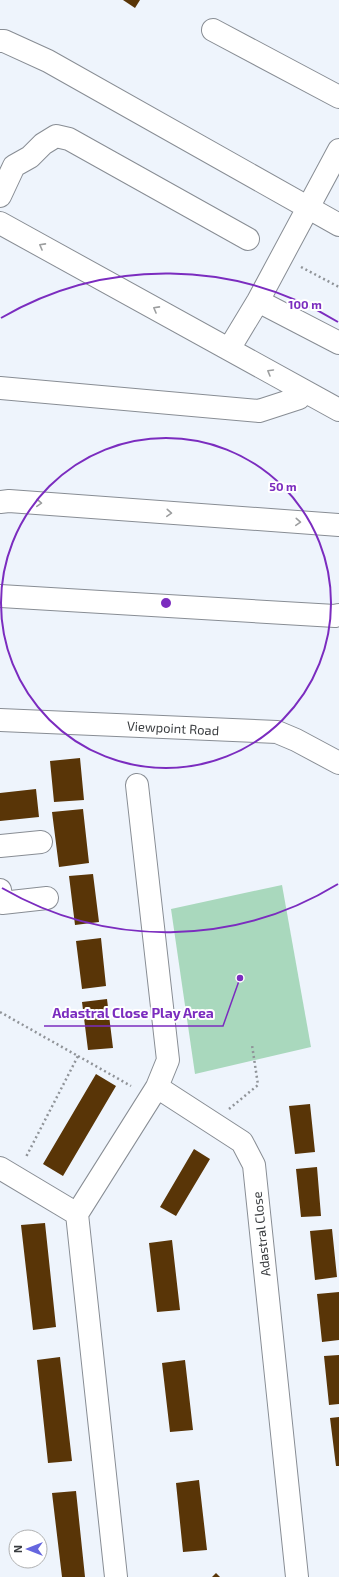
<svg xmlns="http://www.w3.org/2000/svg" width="339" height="1577" font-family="'Exo 2',sans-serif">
	<rect width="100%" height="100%" fill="#eef4fc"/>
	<path fill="#a9d8bd" d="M282,885L311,1047L195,1074L171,909Z"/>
	<path fill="#593507" d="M123,0H140L135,8Z
		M80,758L84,800L54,802L50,761Z
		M36,789L39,817L0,821V793Z
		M83,809L89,863L59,867L52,812Z
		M93,874L99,922L75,925L69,876Z
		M101,938L106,986L82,989L76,941Z
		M107,999L113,1048L88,1050L82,1002Z
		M96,1074L116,1086L63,1176L43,1164Z
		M310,1104L315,1152L295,1154L289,1106Z
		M194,1149L210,1159L176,1216L160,1207Z
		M317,1167L321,1216L301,1217L296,1169Z
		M45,1223L56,1327L33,1330L21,1225Z
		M332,1229L337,1277L315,1280L310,1231Z
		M172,1240L180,1310L157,1312L149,1243Z
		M339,1292V1340L322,1342L317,1294Z
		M339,1355V1404L329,1405L324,1356Z
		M60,1357L72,1461L48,1463L37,1360Z
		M185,1360L193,1430L170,1432L162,1363Z
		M339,1417V1466H336L330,1418Z
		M199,1480L207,1550L183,1552L176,1483Z
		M76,1491L85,1577H62L52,1493Z
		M216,1573L220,1577H212Z"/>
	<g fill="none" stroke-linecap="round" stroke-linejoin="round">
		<defs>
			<path id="minor" d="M213,30L339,97
				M0,41H4L48,61L339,225
				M0,196L14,166L30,157L43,144L56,136L69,139L248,239
				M0,223L339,410
				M258,301L339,343
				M229,349L258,301L339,150
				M0,388L259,411L299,398L304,391
				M0,502L9,501L339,525
				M0,596L335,616L339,615
				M0,720L277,732L296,740L339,763
				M137,785L168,1060L157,1087
				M0,846L41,842
				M0,890L2,903L47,898
				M0,1168L77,1214
				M116,1577L77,1214L157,1087L242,1142L254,1165L297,1577"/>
		</defs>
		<use href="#minor" stroke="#888d94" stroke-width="24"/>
		<path stroke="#909499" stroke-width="2.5" stroke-dasharray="2 3" stroke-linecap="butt" d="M301,267L339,287
			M0,1012L78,1056L26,1157
			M78,1056L131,1086
			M229,1109L258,1085L252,1045"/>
		<use href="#minor" stroke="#fff" stroke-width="22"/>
	</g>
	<defs><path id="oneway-chevron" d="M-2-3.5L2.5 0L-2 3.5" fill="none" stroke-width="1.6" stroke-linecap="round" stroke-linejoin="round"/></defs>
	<g stroke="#9c9e9f">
		<use href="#oneway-chevron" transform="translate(42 246) rotate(-151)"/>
		<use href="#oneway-chevron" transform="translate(156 309) rotate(-151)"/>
		<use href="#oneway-chevron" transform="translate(270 372) rotate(-150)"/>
		<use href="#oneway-chevron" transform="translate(39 503) rotate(4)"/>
		<use href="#oneway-chevron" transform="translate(169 513) rotate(4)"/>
		<use href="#oneway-chevron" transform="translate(298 522) rotate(4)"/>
	</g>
	<g fill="none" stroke="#7b2cbf" stroke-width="2">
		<circle cx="166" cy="603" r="165"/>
		<path d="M338 884A329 329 0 0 1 2 888M1 318A329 329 0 0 1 338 322"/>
	</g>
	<g text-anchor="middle" stroke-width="4" stroke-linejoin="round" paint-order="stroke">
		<g font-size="13" fill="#393c3f" stroke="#fff">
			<text transform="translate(173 728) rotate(3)" y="5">Viewpoint Road</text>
			<text transform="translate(261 1234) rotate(-96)" y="5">Adastral Close</text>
		</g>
	</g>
	<circle cx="166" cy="603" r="6" fill="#7b2cbf" stroke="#fff" stroke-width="2"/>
	<g font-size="12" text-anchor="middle" font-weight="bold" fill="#7b2cbf" stroke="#fff" stroke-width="4" stroke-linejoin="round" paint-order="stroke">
		<text x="305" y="309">100 m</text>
		<text x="283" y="491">50 m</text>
	</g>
	<path fill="none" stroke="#7b2cbf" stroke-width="1.5" d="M240 978L223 1026H44"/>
	<circle fill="#7b2cbf" stroke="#fff" stroke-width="1.5" cx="240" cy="978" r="4"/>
	<g font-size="14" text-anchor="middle" font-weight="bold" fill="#7b2cbf" stroke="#fff" stroke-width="4" stroke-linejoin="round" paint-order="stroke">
		<text x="133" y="1018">Adastral Close Play Area</text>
	</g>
	<g transform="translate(28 1549) rotate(270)"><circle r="19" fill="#ffffff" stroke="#b0b1b2"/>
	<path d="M0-3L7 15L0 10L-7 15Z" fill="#6566df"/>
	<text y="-6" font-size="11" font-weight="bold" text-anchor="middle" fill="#393c3f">N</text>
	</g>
</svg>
